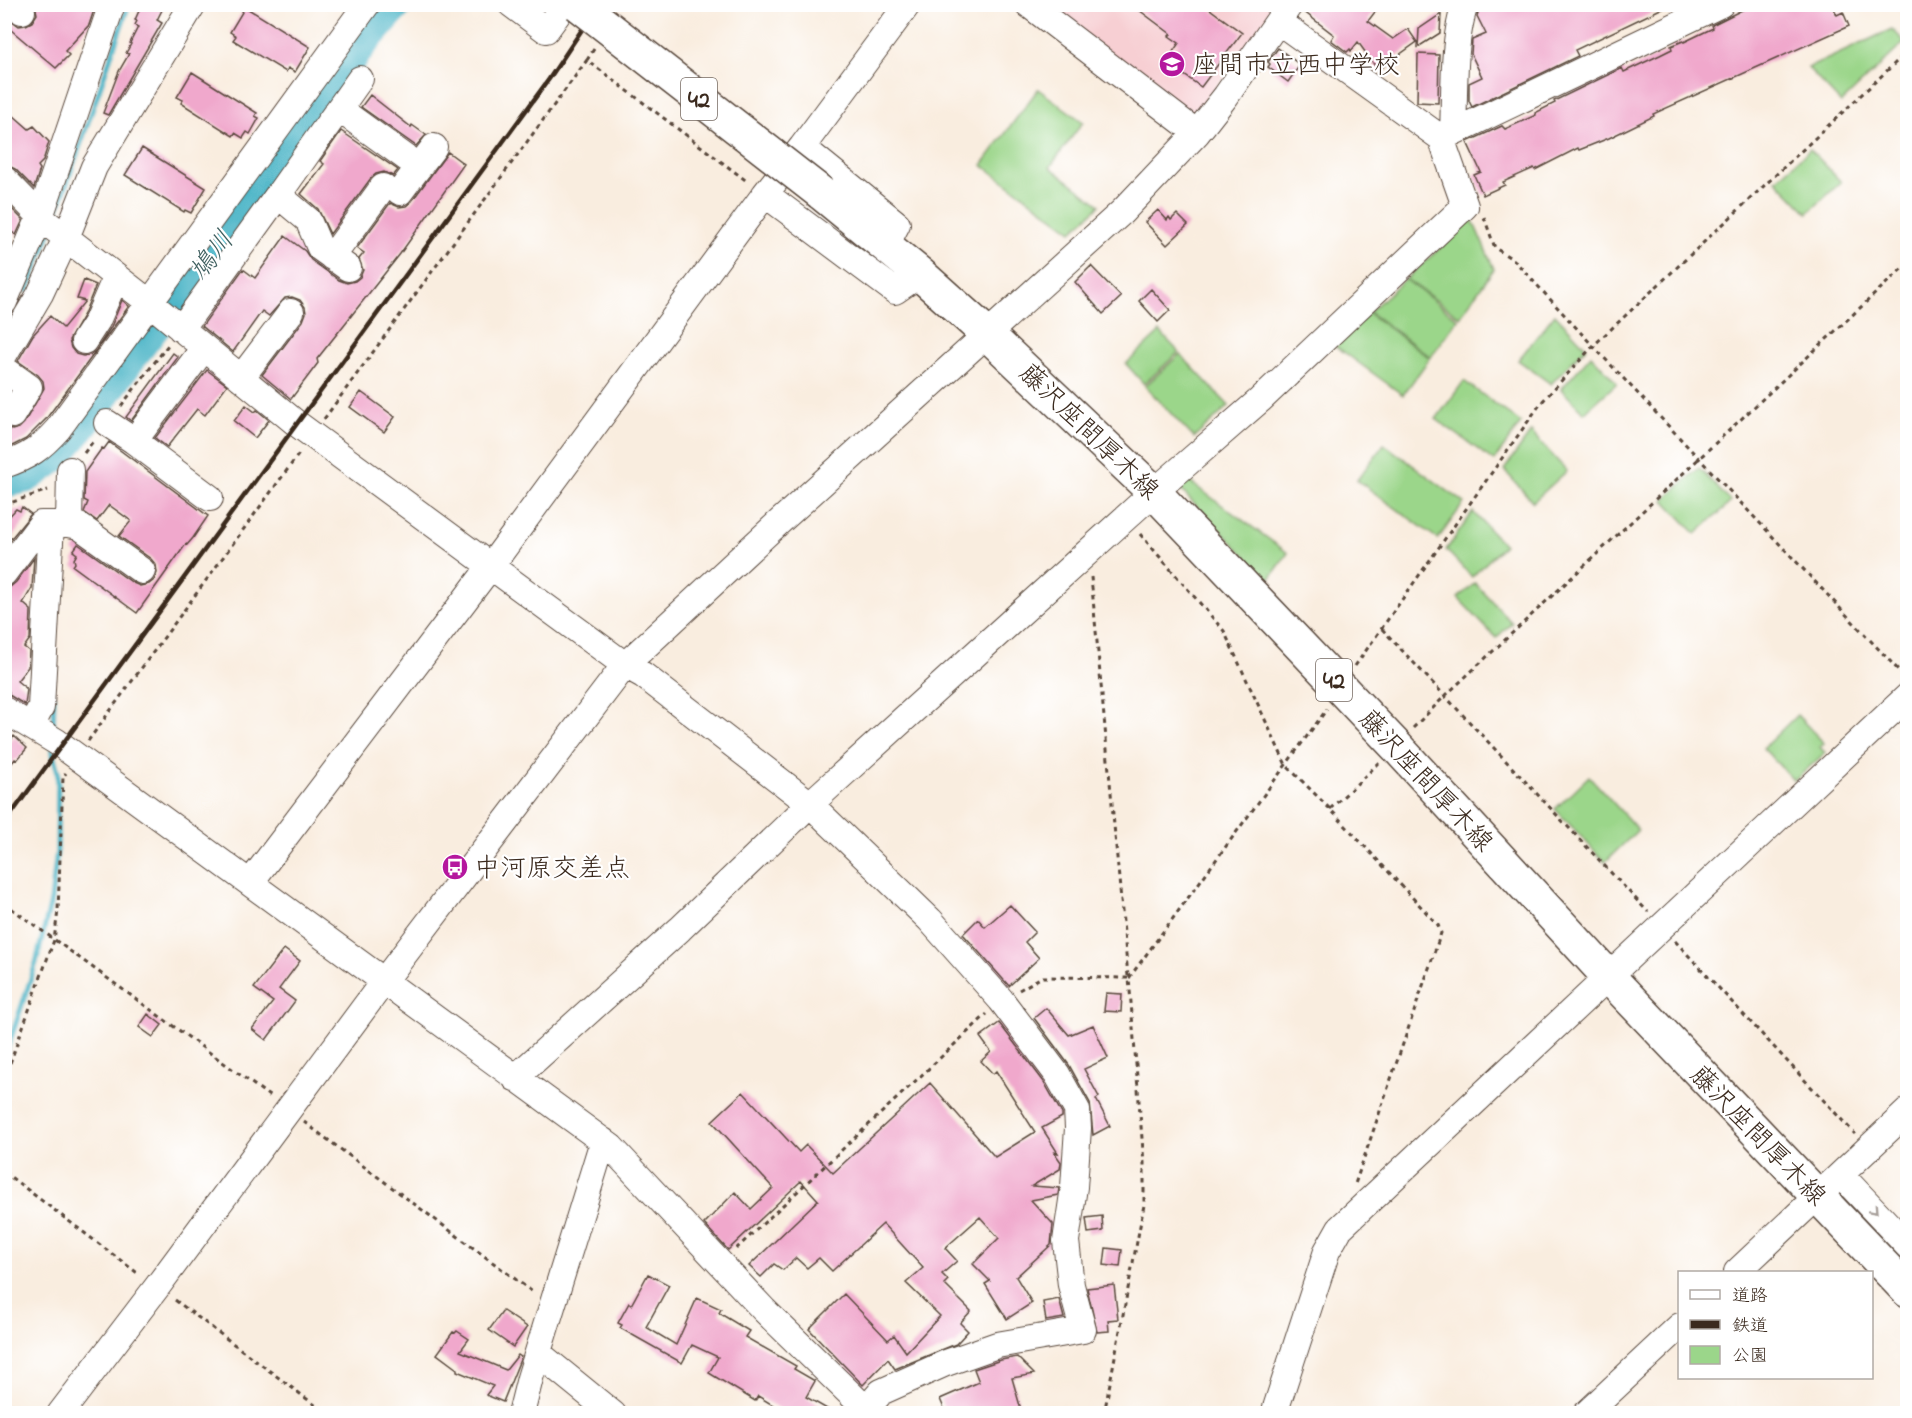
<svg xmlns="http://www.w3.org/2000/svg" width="1912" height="1418" font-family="'Indie Flower','Klee One',sans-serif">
	<rect width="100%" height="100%" fill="#fff"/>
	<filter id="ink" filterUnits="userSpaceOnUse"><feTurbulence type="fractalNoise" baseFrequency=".0167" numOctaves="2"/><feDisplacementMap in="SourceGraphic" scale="12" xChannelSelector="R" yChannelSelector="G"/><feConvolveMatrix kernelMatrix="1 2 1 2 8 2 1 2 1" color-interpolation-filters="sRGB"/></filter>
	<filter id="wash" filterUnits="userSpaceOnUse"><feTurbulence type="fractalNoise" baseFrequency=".008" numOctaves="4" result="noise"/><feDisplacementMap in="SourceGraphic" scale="24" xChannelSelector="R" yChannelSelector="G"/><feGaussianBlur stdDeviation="1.35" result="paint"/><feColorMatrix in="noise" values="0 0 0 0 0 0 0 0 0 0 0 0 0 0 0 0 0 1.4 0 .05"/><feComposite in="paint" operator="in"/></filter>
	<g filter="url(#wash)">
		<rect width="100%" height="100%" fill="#f9eddf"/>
		<path fill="#f7cfd3" d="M1032,5H1277L1189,123Z"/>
		<path fill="#9bd68a" stroke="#6b8054" stroke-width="1.5" d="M1892,29L1905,42L1841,103L1808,68Z
			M1038,89L1083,122L1050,167L1100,205L1072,231L982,165Z
			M1810,149L1841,182L1808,213L1776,180Z
			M1472,219L1494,269L1460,317L1406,279Z
			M1405,279L1458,319L1431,357L1369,312Z
			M1368,313L1430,358L1403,395L1334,345Z
			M1555,314L1586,347L1551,384L1518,360Z
			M1160,332L1179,352L1144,384L1126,364Z
			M1180,354L1229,406L1194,438L1145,386Z
			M1591,355L1617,383L1584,413L1561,389Z
			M1464,381L1521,423L1494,461L1436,419Z
			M1531,432L1567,471L1533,502L1504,470Z
			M1384,444L1464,503L1438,539L1357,480Z
			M1699,468L1731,502L1696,534L1664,500Z
			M1186,479L1288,553L1269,580L1178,487Z
			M1473,512L1504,545L1472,577L1446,550Z
			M1475,583L1512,623L1496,638L1458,598Z
			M1797,715L1824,743L1820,747L1825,753L1794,781L1763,748Z
			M1589,776L1638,830L1605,862L1555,809Z"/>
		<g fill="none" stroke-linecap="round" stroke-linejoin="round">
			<path stroke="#49b4c6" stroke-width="5" d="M55,218L129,4
				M27,291L50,233
				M60,452V465
				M53,729L54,697
				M4,1059L36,963L51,901L57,851L58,772L52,751"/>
			<path stroke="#49b4c6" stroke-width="32" d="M4,482L27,477L54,458L82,426L136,351L258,192L361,45L397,4"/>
		</g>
		<g id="blocks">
			<path fill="#f0a8cc" d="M35,4H96L89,25L65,51L69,55L56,68L4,24V15L19,26L26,25L32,22L37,14Z
				M142,4H165L157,20L162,23L108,115L103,113L119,71L129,54L126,53L131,44L130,43L138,27L135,25L137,21L135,20Z
				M1131,4H1203L1242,33L1201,87L1166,62L1179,43L1169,36L1171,34Z
				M1305,4H1381L1368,21L1393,39L1408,29L1417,42L1378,70L1358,42L1351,51L1350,49L1347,52L1331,40L1334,35L1303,11Z
				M1482,4H1671L1575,50L1578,56L1472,107L1469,101V83L1482,77L1471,54L1472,40L1486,34L1477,16L1480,6Z
				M1754,4H1832L1837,15L1843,12L1849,26L1653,114L1654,116L1609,138L1579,150L1578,148L1535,170L1534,168L1503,182L1505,185L1483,195L1474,175L1481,172L1467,142L1502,126L1505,129L1536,115L1535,113L1555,103L1554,101L1622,68L1624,72L1660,55L1672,49L1671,46L1683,41L1684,42L1713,28L1712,25Z
				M245,7L310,47L295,72L288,68L286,72L233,40L236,36L230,32Z
				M1441,14L1440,33L1418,47L1419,29Z
				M1278,48L1300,65L1288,82L1268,67L1270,64L1268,62Z
				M1418,54L1439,55L1438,103L1417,102Z
				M192,72L257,113L255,116L259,118L250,134L247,132L243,138L235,133L233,136L181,103L183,100L177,97Z
				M370,95L411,127L412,125L426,135L416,146L361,107Z
				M13,115L29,129L34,126L49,142L43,161L38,166L40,169L34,188L15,169L4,164V123Z
				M341,131L398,170L393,176L384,172L376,174L371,178L330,234L318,209L301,194L324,164L320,161Z
				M142,148L206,188L191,213L185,210L184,212L125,175Z
				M448,152L464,164L400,254L317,359L318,363L291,399L262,375L303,321L306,313L305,307L300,300L292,297L285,298L269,316L262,311L233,352L202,326L243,269L255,278L285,236L305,251L311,260L339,280L347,283L355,281L360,277L363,270L359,259L364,253L357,248L390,203L399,207L406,206L412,201Z
				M4,201L23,220L16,235L4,226Z
				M1158,210L1167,220L1169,217L1171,220L1177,214L1188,225L1167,245L1145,222Z
				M1091,266L1121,297L1103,314L1075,282Z
				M84,280L96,285L84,314L69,340L71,348L76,354L83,356L90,355L96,350L111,327L122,300L129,306L46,419L26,439L8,448L10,445L4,442V428L12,430L19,428L24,423L44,388L43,381L38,375L18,361L33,335L50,316L63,328L85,301L77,299Z
				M1151,289L1170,310L1158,322L1139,301Z
				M173,353L178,357L131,421L126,417Z
				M207,370L227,385L205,415L197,409L167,447L155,438Z
				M361,392L395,417L384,432L350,407Z
				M246,405L255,412L257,410L269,420L255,438L234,421Z
				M109,442L208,516L193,538L187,545L186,544L137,613L73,566L75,563L74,559L77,554L73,551L78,544L133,583L140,586L149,584L154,580L157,573L156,565L151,559L119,536L131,521L109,505L97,521L84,512L88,502L84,500L85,472L102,448L104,449Z
				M22,507L31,514L4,547V522L16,509L20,511Z
				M34,558L32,588L23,603L31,610L30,639L24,647L29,651L28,667L17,681L27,689L25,705L9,695V693L7,696L4,695V588L10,587L16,582Z
				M14,736L27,748L17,760L15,759L4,773V748Z
				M1010,905L1035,932L1025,942L1039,958L1009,986L963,934L978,919L985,927Z
				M284,949L300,961L279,989L295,1001L266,1040L252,1029L273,1002L254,988Z
				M1106,993L1122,994L1121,1012L1104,1011Z
				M1046,1008L1069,1035L1093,1025L1108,1058L1084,1069L1099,1097L1096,1099L1110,1126L1093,1135L1090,1103L1069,1065L1034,1018Z
				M148,1014L162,1025L153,1037L139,1027Z
				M999,1023L1044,1082L1062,1114V1117L1042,1128L1058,1153L1054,1152L1061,1162L1060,1169L1032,1186L1059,1188L1058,1195L1031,1200L1053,1224L1051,1245L1016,1277L1032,1303L1007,1319L985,1284L990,1281L973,1264L999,1238L980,1217L945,1248L957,1261L942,1274L948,1280L944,1284L971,1311L960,1323L968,1331L956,1344L895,1369L888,1359L863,1385L809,1329L844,1294L888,1340L894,1335L906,1352L940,1316L906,1283L923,1268L883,1224L832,1271L819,1258L807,1268L796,1258L783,1270L774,1264L761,1277L749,1266L818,1200L801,1181L728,1250L704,1224L735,1192L751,1209L773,1188L712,1121L743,1092L799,1152L806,1145L833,1173L930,1083L995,1157L1035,1132L996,1071L993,1074L981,1061L991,1052L980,1037Z
				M1102,1216L1103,1231L1088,1233L1086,1218Z
				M1106,1248L1122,1250L1120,1267L1104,1265Z
				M648,1274L669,1285L646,1327L676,1345L697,1298L721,1309L719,1313L749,1331L745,1337L796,1366L794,1369L815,1381L806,1397L834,1413H786L758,1396L755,1401L709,1373L718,1357L692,1345L682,1363L620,1328L622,1325L618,1323L629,1303L631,1305Z
				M1114,1285L1118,1319L1108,1320L1109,1331L1097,1332L1087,1288Z
				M1059,1299L1064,1318L1046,1321L1043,1302Z
				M503,1311L527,1327L513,1347L489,1330Z
				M457,1331L469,1339L460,1351L506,1370L518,1355L521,1357L503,1402L486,1395L493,1386L457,1371V1369L437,1354L453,1332L455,1333Z
				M1017,1357L1034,1374L1012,1378L1022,1413H946L940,1399L979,1382L974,1369L1001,1360Z"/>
		</g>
	</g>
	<g filter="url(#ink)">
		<use href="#blocks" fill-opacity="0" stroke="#58473b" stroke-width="1.5"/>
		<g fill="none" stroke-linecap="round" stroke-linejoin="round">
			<defs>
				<path id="minor" d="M15,4L22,11
					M511,4L546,30L565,4
					M1028,4L1197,133
					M339,109L419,167
					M1453,131C1455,89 1452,45 1465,4
					M1441,138L1721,4
					M802,147L897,224L886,245
					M4,179L47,223L150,303L296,423L625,665L643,675L810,804L930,920L1001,1000L1057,1074L1077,1110L1078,1128L1074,1187L1066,1241L1071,1285L1083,1330L997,1345L946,1363L881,1392L862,1414
					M400,192L434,147
					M765,194L895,291L920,274
					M278,195L360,79
					M332,257L383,187
					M4,302L40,217L112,4
					M181,329L278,195L308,220L320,248L348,268
					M84,341L97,321L116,277
					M204,348L134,441L210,498
					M4,355L40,294L66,238L94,167L193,4
					M4,369L29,387L12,415
					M241,378L291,312
					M107,423L134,441
					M4,465C29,457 41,448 58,429L367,4
					M69,524L79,526L142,571
					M4,573L41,524H69L70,470
					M4,710L57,742L611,1147L764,1310L871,1414
					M31,726L41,707L51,524
					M250,883L490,567L765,194L802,147L908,4
					M515,1078L680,929L810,804L1154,492L1260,400L1465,206L1441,138L1278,21
					M1841,1175L1908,1246
					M1737,1272L1908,1111
					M538,1353L613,1414
					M60,1414L157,1287L384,981L625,665L776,525L1122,212L1197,133L1226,96L1290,4
					M521,1414L530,1378L603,1141
					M1274,1414L1327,1251L1340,1228L1908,696
					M1586,1414L1680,1326"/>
				<path id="major" d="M821,193L920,274L987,334L1154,492L1396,746L1608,976L1908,1291"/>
			</defs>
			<use href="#minor" stroke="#58473b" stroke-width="28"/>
			<use href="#major" stroke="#58473b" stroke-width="36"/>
			<path stroke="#58473b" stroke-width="3" stroke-dasharray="4.5 4.5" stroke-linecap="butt" d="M594,49L587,60L748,182
				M1484,217L1495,248L1514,260L1593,346L1904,676
				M121,406L168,345
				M324,419L587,60
				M84,453L94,440
				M4,505L48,490
				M1140,534L1224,631L1286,765L1330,809L1438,925L1441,933L1355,1184
				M1091,577L1128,976
				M1382,629L1648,912
				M1355,666L1541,403L1593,346L1908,51
				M1413,728L1445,696L1908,263
				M88,741L301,451
				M1330,809L1379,763
				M4,903L272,1098
				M1675,941L1855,1134
				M1129,978L1327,709
				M1019,990L1042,977L1129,978L1144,1163V1205L1104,1414
				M4,1080L54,940L58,911L63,777L66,773
				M304,1122L534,1293
				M4,1172L140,1275
				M736,1249L987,1014
				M175,1300L327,1414"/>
			<use href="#minor" stroke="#fff" stroke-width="26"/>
			<use href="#major" stroke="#fff" stroke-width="33"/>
			<path stroke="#3b2a1e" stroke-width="4.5" d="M4,824L549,79L599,4"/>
			<defs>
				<path id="major-bridge" d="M578,4L821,193"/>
			</defs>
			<use href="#major-bridge" stroke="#58473b" stroke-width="36" stroke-linecap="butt"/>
			<use href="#major-bridge" stroke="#fff" stroke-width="33"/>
		</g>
		<defs><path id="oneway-chevron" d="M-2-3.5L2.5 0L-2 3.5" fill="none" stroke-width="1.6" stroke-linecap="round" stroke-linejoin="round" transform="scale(1.5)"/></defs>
		<use stroke="#a79f9a" href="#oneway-chevron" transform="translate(1874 1210) rotate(47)"/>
	</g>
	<defs>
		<symbol id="school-disc" viewBox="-11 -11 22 22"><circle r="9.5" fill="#b5179e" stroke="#fff"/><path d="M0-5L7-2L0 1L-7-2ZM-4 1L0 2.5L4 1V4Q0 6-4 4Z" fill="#fff"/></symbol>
		<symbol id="bus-disc" viewBox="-11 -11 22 22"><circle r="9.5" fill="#b5179e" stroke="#fff"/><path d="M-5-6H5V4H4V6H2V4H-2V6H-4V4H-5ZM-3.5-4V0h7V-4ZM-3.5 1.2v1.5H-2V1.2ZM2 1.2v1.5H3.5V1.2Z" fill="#fff"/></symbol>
	</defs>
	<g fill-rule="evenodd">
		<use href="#school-disc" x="1157" y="49" width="30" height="30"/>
		<use href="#bus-disc" x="440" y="852" width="30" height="30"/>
	</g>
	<g text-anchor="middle" stroke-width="4.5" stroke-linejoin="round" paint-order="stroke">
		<g fill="#fff" stroke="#766a62" stroke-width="1.5">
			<rect x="681" y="78" width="36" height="42" rx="4.5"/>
			<rect x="1316" y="659" width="36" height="42" rx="4.5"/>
		</g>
		<g font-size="24" font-weight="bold" fill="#3b2a1e">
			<text x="699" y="107">42</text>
			<text x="1334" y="688">42</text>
		</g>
		<g font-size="26" fill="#3b2a1e" stroke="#fff" text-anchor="start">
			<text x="1192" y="73">座間市立西中学校</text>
			<text x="474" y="876">中河原交差点</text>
		</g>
		<g font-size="26" fill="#3b2a1e" stroke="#fff">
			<text transform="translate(1090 431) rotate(44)" y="9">藤沢座間厚木線</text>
			<text transform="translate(1427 780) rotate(47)" y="9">藤沢座間厚木線</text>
			<text transform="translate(1759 1135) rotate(46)" y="9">藤沢座間厚木線</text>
		</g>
		<g font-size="27" font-style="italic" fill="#416161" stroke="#fff">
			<text transform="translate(211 255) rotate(-53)" y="9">鳩川</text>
		</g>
	</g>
	<rect width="1912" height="1418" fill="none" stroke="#fff" stroke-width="24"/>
	<rect x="1678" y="1271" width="195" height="108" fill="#ffffff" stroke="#b1aaa5" stroke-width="1.5"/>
	<rect x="1690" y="1290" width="30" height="9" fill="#ffffff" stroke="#b1aaa5" stroke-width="1.5"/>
	<text x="1732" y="1301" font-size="18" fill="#3b2a1e">道路</text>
	<rect x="1690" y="1320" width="30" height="9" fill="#3b2a1e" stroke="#b1aaa5" stroke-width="1.5"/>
	<text x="1732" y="1331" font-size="18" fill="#3b2a1e">鉄道</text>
	<rect x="1690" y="1346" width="30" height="18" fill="#9bd68a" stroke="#b1aaa5" stroke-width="1.5"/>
	<text x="1732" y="1361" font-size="18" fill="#3b2a1e">公園</text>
</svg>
